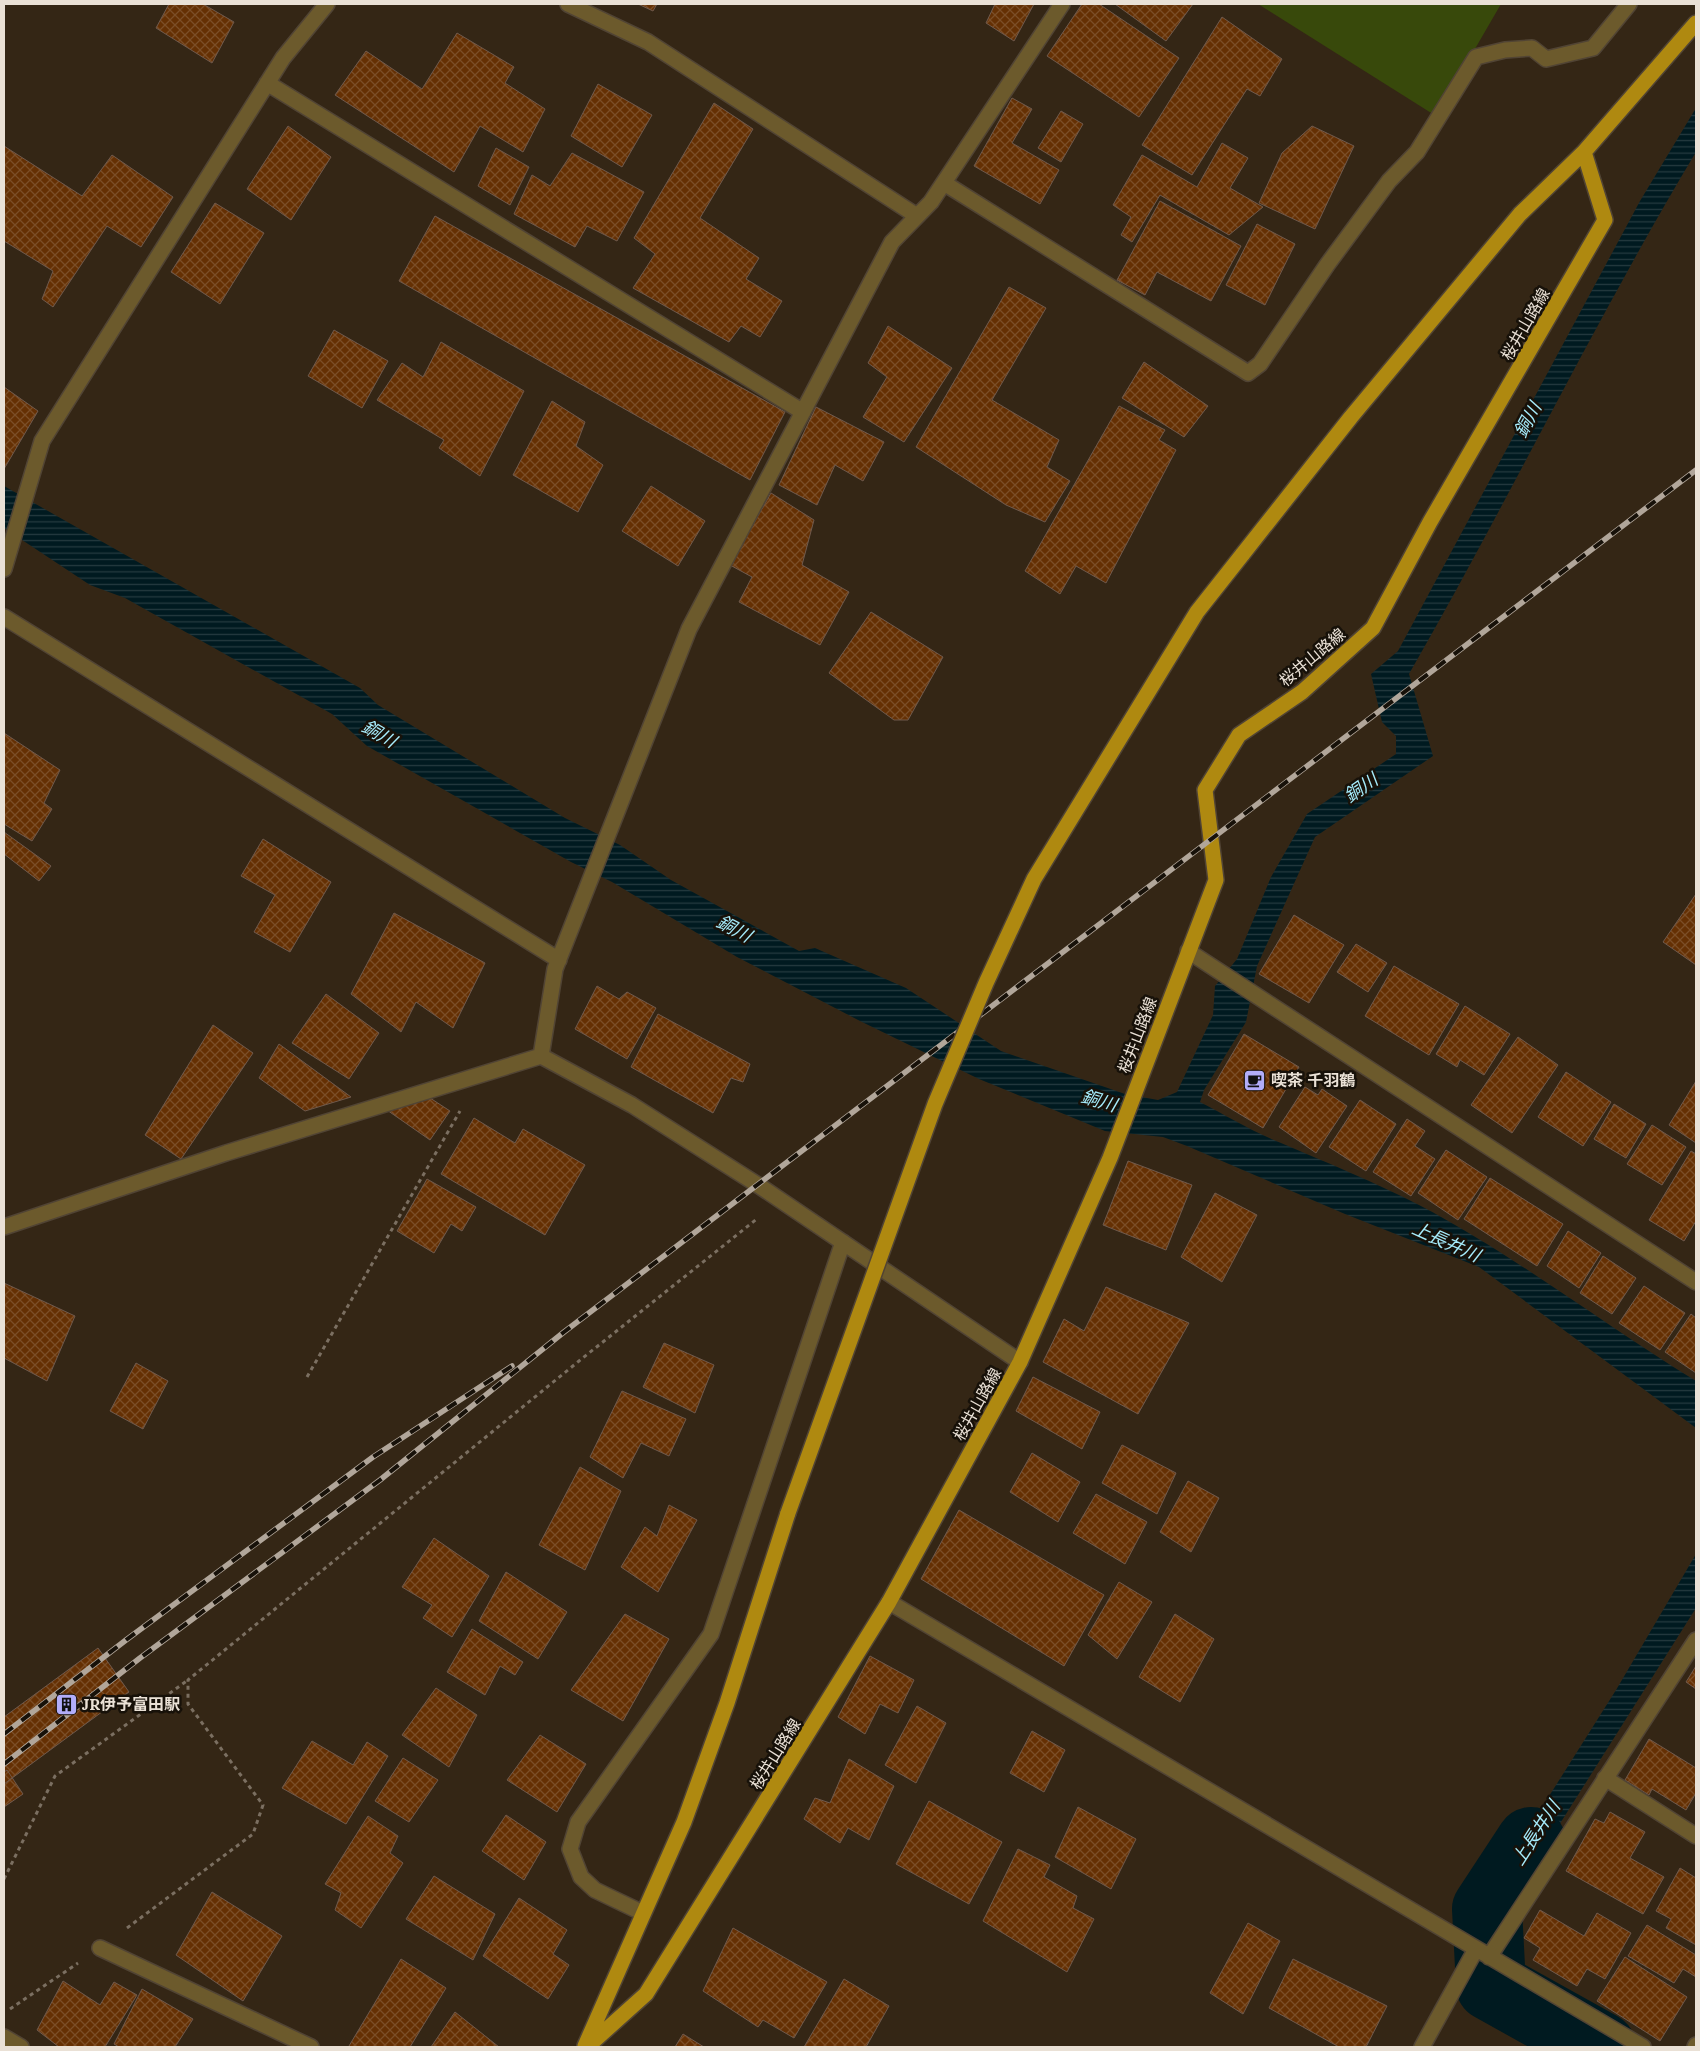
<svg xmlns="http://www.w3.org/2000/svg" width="1700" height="2051" font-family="Lora,'Noto Sans JP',serif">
	<defs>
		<pattern id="water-rules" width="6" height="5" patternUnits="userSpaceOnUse" patternTransform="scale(1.25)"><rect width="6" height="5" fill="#001a20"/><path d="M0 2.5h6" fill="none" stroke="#253b40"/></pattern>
		<pattern id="building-cross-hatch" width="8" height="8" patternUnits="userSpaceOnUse" patternTransform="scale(1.25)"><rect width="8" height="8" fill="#653003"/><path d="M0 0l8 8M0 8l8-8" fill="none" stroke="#7b4e27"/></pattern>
	</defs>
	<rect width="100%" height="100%" fill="#342615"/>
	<path fill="#38490b" d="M1258,4H1501L1436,116Z"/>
	<path fill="url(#water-rules)" d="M1696,108V152C1594,322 1508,502 1409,674L1433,756L1315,837L1257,966L1246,1022L1204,1090L1200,1102C1227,1116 1253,1132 1281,1143C1328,1163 1374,1182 1419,1205C1516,1256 1603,1324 1696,1381V1428L1479,1267L1345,1214L1187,1146L1163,1137L1105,1131L979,1079L860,1021L737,957L612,882L571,862L367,746L332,714L125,598L90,585L4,528V486L360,688L378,705L565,818L620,845L671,880L799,951L815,948L906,988L1001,1051L1125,1094L1158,1100L1177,1092L1213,1015L1215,986L1237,959L1271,877L1307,814L1396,754V736L1382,722L1371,674L1398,651L1640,201Z
		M1696,1554V1608L1496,1925L1469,1923L1616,1690Z"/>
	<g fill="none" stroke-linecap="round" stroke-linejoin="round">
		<path stroke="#001a20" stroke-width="70" d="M1531,1842L1487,1909L1491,1986L1601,2047"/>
	</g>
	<path fill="url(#building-cross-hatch)" stroke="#6f594c" d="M169,4H203L234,22L212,63L156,28Z
		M638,4H657L653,11Z
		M995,4H1034L1014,41L986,23Z
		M1082,4H1099L1179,58L1139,117L1047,56Z
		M1115,4H1193L1166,41Z
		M1222,17L1282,59L1260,96L1247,89L1192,175L1142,145Z
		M457,33L514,67L505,83L545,109L523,152L480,126L454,172L335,95L366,51L422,89Z
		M598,84L652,115L622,167L571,136Z
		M1012,98L1032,109L1012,143L1059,170L1040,204L974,166Z
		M714,103L753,129L700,218L759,258L746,279L782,301L760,337L741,326L729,342L633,288L655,254L634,238Z
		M1061,111L1083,124L1061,162L1038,148Z
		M288,126L331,157L291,220L247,189Z
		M1312,126L1354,146L1315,229L1259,203L1282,153Z
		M1222,143L1248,158L1230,188L1263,207L1229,235L1160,195L1132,242L1121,235L1131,217L1113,205L1142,155L1197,187Z
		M4,146L82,196L112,155L173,197L141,247L107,226L53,307L42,299L53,271L4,241Z
		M496,148L529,167L510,205L478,186Z
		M572,153L644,192L617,241L587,226L575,247L514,214L532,175L550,186Z
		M1160,201L1241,246L1211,301L1157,272L1145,295L1117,280Z
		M215,203L264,233L220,304L171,272Z
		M435,216L785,412L750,480L399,281Z
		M1257,224L1295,244L1265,305L1226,285Z
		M1009,287L1046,308L992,400L1059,440L1047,467L1070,481L1045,522L1006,505L916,447Z
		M888,326L952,368L904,442L863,417L887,377L868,363Z
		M334,330L388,361L362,408L308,376Z
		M441,342L524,391L480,476L439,448L444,440L377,400L402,363L423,377Z
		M1144,362L1208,406L1184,437L1122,398Z
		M4,387L38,411L4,469Z
		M552,401L585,422L576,446L603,465L578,512L513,475Z
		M1119,406L1165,430L1159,440L1176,450L1106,583L1076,566L1060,594L1025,571Z
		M816,407L884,442L863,481L835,465L817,505L779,485Z
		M651,486L705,521L678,566L622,531Z
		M771,493L814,520L802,565L849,592L820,645L739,602L752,577L730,565Z
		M871,612L943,657L908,720H894L829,673Z
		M4,733L60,770L44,803L52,809L32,841L4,824Z
		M4,832L51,866L39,881L4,854Z
		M263,839L331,882L290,952L254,932L275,895L241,876Z
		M1696,894V965L1663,942Z
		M394,913L485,963L453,1028L416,1002L401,1032L351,994Z
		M1294,915L1344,945L1309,1003L1259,974Z
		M1356,944L1387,963L1368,992L1337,972Z
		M1394,966L1459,1004L1429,1055L1365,1016Z
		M597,986L619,999L627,992L656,1008L627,1059L575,1029Z
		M326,994L379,1033L349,1079L292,1043Z
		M1465,1006L1510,1034L1484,1075L1460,1060L1457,1067L1436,1054Z
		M658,1014L750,1064L743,1082L731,1078L713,1113L631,1067Z
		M213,1025L253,1053L181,1159L145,1135Z
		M1244,1034L1299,1067L1263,1128L1208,1095Z
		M1518,1037L1558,1065L1512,1133L1471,1105Z
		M279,1044L351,1097L305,1111L259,1078Z
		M1566,1072L1611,1102L1583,1146L1538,1117Z
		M1696,1081V1143L1669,1125Z
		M1305,1087L1318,1095L1322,1089L1347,1106L1316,1153L1279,1127Z
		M427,1096L450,1111L430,1140L384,1108Z
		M1360,1100L1396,1124L1366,1171L1329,1147Z
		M1614,1104L1646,1124L1626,1158L1594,1139Z
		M474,1118L515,1143L523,1129L585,1165L545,1235L441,1174Z
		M1407,1119L1425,1131L1415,1146L1435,1159L1411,1196L1373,1172Z
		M1652,1125L1686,1147L1662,1185L1627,1164Z
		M1446,1150L1487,1177L1458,1220L1418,1193Z
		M1691,1151L1696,1154V1221L1684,1241L1649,1220Z
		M1128,1161L1192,1185L1166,1250L1103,1225Z
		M1490,1178L1563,1224L1537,1266L1464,1219Z
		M427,1179L476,1207L462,1231L451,1224L434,1253L397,1231Z
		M1215,1193L1257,1215L1222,1282L1181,1257Z
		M1568,1231L1601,1253L1579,1288L1547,1266Z
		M1603,1256L1636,1278L1612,1314L1580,1293Z
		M4,1283L75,1316L47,1381L4,1358Z
		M1644,1286L1685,1313L1660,1350L1619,1323Z
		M1106,1287L1189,1323L1138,1414L1043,1362L1064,1319L1084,1331Z
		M1691,1314L1696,1318V1373L1665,1352Z
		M664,1343L714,1365L695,1413L643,1387Z
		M136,1363L168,1381L143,1429L110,1411Z
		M1033,1377L1100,1412L1082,1449L1016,1411Z
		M622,1391L686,1419L669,1456L641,1443L623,1478L590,1457Z
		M1122,1445L1176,1473L1157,1514L1102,1483Z
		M1032,1453L1080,1482L1058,1522L1010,1492Z
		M580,1467L621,1491L585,1570L539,1545Z
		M1188,1481L1219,1498L1191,1552L1160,1532Z
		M1096,1494L1147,1522L1125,1564L1073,1533Z
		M669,1505L697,1520L658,1592L621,1567L645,1527L657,1536Z
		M959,1510L1104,1595L1064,1666L921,1579Z
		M434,1538L489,1576L452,1637L423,1618L432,1605L402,1587Z
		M506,1572L567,1612L538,1659L479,1621Z
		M1119,1582L1152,1602L1117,1659L1088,1635Z
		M625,1614L669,1639L623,1721L571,1690Z
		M1175,1614L1214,1639L1180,1702L1139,1677Z
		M472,1629L523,1662L515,1675L500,1666L485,1695L447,1672Z
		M98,1648L129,1692L4,1784V1717Z
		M870,1656L914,1680L898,1713L880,1704L865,1734L838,1717Z
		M1696,1666V1689L1686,1682Z
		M436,1688L477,1715L449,1767L402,1735Z
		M917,1706L946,1723L916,1783L885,1765Z
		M1032,1731L1065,1750L1044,1792L1010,1773Z
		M540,1735L586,1764L557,1812L507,1780Z
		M1649,1739L1696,1768V1793L1686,1810L1652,1789L1649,1795L1625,1780Z
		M312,1741L353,1765L367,1742L388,1756L346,1824L282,1788Z
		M403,1758L438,1780L409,1822L375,1801Z
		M849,1759L894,1786L869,1840L848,1828L840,1843L804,1819L815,1798L830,1803Z
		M7,1770L23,1794L4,1807V1772Z
		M929,1801L1002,1842L969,1904L896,1864Z
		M1078,1807L1136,1839L1111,1889L1055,1857Z
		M1610,1812L1645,1832L1630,1858L1664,1877L1643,1914L1566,1871L1595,1819L1604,1823Z
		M506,1815L546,1842L524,1880L482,1851Z
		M368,1816L398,1836L390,1853L403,1863L361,1928L335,1910L341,1893L325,1884Z
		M1018,1849L1050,1865L1044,1877L1077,1896L1073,1908L1094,1919L1067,1972L983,1921Z
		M1680,1868L1696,1878V1945L1666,1928L1671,1919L1656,1911Z
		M434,1876L495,1914L473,1960L406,1919Z
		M212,1892L282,1936L243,2001L176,1955Z
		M519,1898L567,1930L553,1954L569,1965L548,1999L483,1956Z
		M1540,1910L1584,1936L1597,1913L1631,1933L1605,1979L1587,1969L1577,1986L1533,1960L1540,1948L1524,1938Z
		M1248,1923L1280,1941L1243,2014L1210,1993Z
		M1647,1925L1696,1955V1977L1683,1969L1674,1983L1628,1956Z
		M733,1928L827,1982L794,2038L763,2020L758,2027L703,1991Z
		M1625,1957L1687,1997L1660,2041L1597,2001Z
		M401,1959L446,1988L410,2047H351L349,2046Z
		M1293,1959L1387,2006L1366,2047H1339L1269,2008Z
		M844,1979L889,2006L866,2047H804Z
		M63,1981L100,2005L114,1982L137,1995L105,2047H59L37,2030Z
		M142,1989L193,2019L175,2047H119L114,2044Z
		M455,2012L499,2047H431Z
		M683,2034L704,2047H675Z"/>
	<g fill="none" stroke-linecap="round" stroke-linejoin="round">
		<defs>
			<path id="minor" d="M568,4L648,42L917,216
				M267,83L803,412
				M944,183L1248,373L1260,364L1327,265L1389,181L1417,152L1476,57L1505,50L1532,48L1546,59L1593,48L1629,4
				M4,569L42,441L283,58L327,4
				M4,617L559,960
				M1188,951L1696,1282
				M541,1056L555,969L689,629L892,242L931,202L1062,4
				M4,1227L226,1153L541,1056L632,1105L758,1185L1020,1362
				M889,1602L1643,2047
				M1605,1778L1696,1836
				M643,1913L595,1890L581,1877L570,1849L578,1822L711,1634L843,1242
				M100,1948L311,2047
				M1489,1957L1696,1640
				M4,2037L21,2047
				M1422,2047L1476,1949
				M1695,2047L1696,2045"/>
			<path id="major" d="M1242,555L1351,417L1520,214L1584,152L1696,23
				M585,2046L684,1822L727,1703L788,1513
				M587,2047L646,1994L889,1602L1020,1362L1110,1158L1216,880L1205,790L1239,735L1302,692L1373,628L1430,522L1605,220L1584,152"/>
		</defs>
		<use href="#minor" stroke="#514434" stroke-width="18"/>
		<use href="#major" stroke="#514434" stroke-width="18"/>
		<path stroke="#7b6f61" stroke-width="3" stroke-dasharray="4 4" stroke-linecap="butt" d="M307,1377L460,1111
			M4,1879L55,1776L188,1680
			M127,1928L253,1834L263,1805L188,1704V1680L579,1361L758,1218
			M10,2009L78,1963"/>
		<use href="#minor" stroke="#6c5a2c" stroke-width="15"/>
		<use href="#major" stroke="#af8910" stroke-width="15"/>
		<defs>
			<path id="rail" d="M4,1734L126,1640L373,1457L512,1366
				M4,1764L140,1658L380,1480L564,1332L1696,470"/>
		</defs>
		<use href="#rail" stroke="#b1a69a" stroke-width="5.5"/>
		<use href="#rail" stroke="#171109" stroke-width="4" stroke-dasharray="11" stroke-linecap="butt"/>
		<defs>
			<path id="major-bridge" d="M788,1513L935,1104L986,983L1034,879L1197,612L1242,555"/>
		</defs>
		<use href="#major-bridge" stroke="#514434" stroke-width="18" stroke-linecap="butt"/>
		<use href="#major-bridge" stroke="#af8910" stroke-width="15"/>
	</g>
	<defs>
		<symbol id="cafe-square" viewBox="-11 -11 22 22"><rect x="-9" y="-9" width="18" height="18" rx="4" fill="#b2adf9" stroke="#171109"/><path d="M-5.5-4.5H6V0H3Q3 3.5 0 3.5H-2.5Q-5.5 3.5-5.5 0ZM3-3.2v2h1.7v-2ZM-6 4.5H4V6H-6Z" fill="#111"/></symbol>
		<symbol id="building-square" viewBox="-11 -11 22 22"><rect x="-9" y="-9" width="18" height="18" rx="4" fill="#b2adf9" stroke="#171109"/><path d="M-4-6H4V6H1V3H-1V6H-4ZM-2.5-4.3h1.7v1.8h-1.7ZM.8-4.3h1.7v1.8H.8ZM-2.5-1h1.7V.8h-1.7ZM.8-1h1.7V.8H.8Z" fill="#111"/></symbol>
	</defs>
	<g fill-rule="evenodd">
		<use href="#cafe-square" x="1242" y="1068" width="25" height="25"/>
		<use href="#building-square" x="54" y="1692" width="25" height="25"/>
	</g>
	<g text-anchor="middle" stroke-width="5" stroke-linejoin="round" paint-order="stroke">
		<g font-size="16" fill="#eae1d6" stroke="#171109">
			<text transform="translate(1525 324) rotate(-60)" y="6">桜井山路線</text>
			<text transform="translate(1312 657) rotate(-40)" y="6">桜井山路線</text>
			<text transform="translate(1137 1035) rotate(-69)" y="6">桜井山路線</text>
			<text transform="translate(977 1404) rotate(-61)" y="6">桜井山路線</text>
			<text transform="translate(775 1754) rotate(-58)" y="6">桜井山路線</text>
		</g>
		<g font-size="16" font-weight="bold" fill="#eae1d6" stroke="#171109" text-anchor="start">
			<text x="1271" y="1086">喫茶 千羽鶴</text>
			<text x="82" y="1710">JR伊予富田駅</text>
		</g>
		<g font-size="18" font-style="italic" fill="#a6ecfc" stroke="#171109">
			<text transform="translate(1528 420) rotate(-62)" y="6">銅川</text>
			<text transform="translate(379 734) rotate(30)" y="6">銅川</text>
			<text transform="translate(1361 788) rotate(-35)" y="6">銅川</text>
			<text transform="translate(734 929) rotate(28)" y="6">銅川</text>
			<text transform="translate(1099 1101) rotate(16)" y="6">銅川</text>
			<text transform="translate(1446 1242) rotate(24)" y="6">上長井川</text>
			<text transform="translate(1536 1833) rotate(-57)" y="6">上長井川</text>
		</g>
	</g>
	<rect width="1700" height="2051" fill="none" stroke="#eae1d6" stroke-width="10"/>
</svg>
